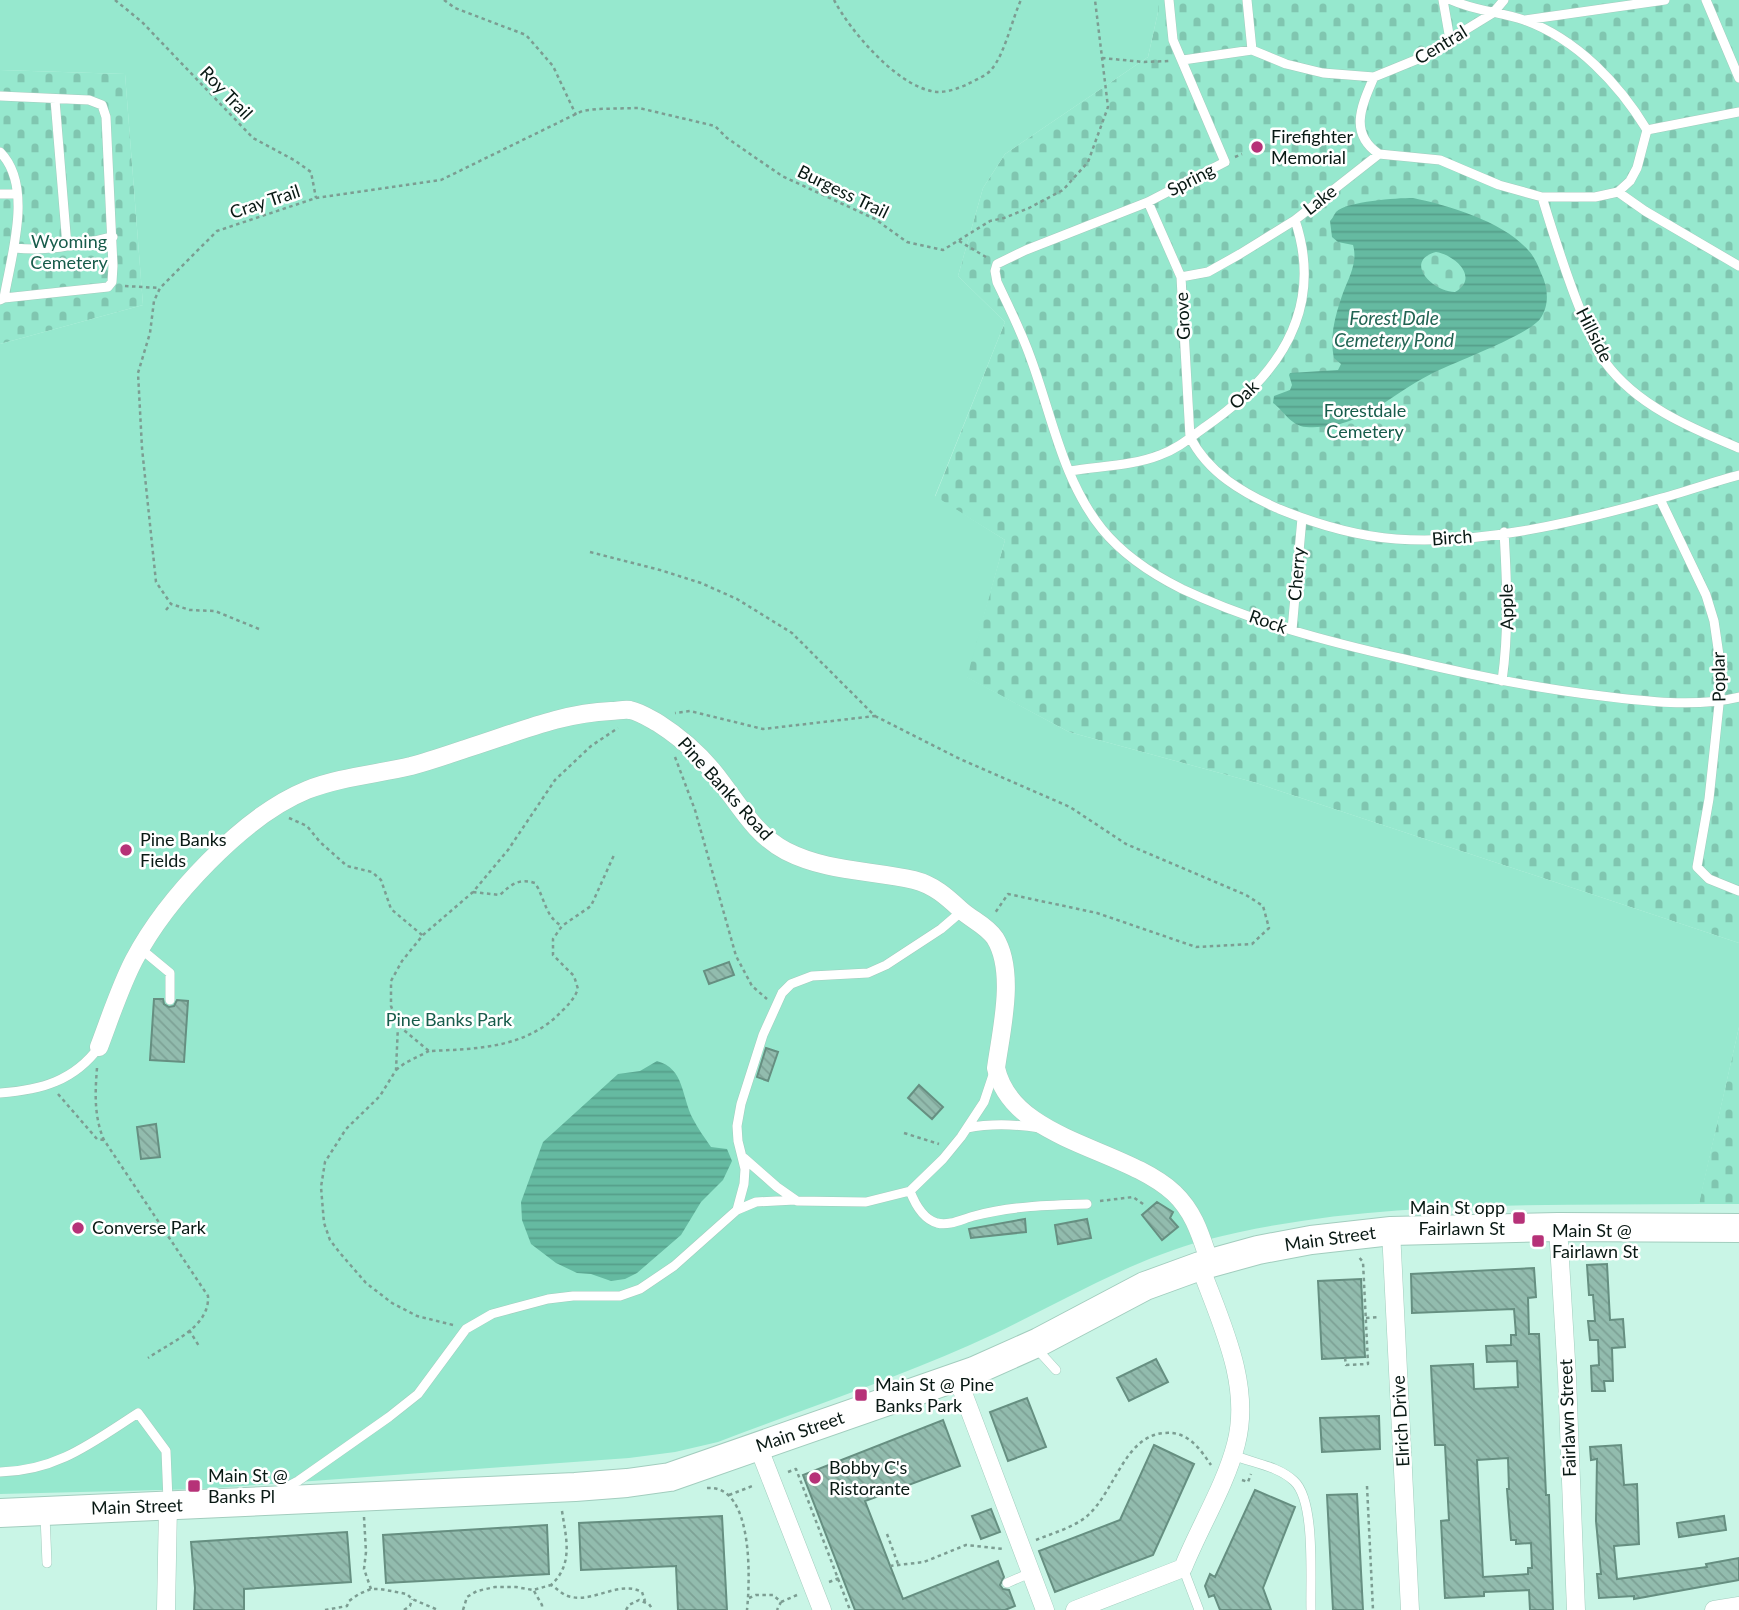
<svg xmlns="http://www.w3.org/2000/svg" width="1739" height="1610" font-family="Lato,sans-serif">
	<defs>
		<pattern id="cemetery-stones" width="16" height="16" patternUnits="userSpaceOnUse" patternTransform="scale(1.75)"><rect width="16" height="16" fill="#96e8ce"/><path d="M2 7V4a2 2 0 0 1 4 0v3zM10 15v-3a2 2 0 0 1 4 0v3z" fill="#80c6b0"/></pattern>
		<pattern id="water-rules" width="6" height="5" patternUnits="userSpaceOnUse" patternTransform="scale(1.75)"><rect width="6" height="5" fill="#65baa1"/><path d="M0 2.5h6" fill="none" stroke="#569f8a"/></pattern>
		<pattern id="building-back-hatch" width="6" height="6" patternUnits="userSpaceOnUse" patternTransform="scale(1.75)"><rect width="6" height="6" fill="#92bcae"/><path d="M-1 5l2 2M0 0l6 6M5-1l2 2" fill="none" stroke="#7da195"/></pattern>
	</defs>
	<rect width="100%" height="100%" fill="#c9f5e6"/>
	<path fill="url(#cemetery-stones)" d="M1158,0H1739V943L1253,782L1069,732L966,677L1005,540L935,497L1005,322L958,276L983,188L1005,154L1148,57L1158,12Z
		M0,70L125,74L143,305L0,344Z
		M1739,1027V1204H1699L1700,1198Z"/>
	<path fill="#96e8ce" d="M0,0H1158V12L1148,57L1005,154L983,188L958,276L1005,322L935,496L1005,540L967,677L1069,732L1253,782L1739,943V1027L1699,1204C1535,1206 1365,1199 1206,1240C1122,1262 1048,1311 970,1345C888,1381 802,1410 718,1442L675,1452L629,1458L201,1489L0,1494V344L143,305L125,74L0,70Z"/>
	<path fill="url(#water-rules)" fill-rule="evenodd" d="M1413,198C1448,205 1504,222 1528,250C1534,256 1538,265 1541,273C1548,287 1550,305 1540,319C1527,336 1454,362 1431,374C1386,397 1361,430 1306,427C1291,426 1284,411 1273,403L1274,396L1290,390L1292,385L1289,375L1290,373L1338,370L1341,364L1334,358C1329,336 1336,313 1343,293C1349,277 1358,262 1353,245L1338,242L1332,237L1330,221C1333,218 1334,215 1336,212C1347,201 1397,198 1413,198ZM1436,252C1455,255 1480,278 1455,292C1432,292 1403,261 1436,252Z
		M657,1061C685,1069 681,1096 693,1119C698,1129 705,1138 711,1147L727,1149L732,1161L723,1180L701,1202L681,1235L637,1273L625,1279L611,1281L591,1274L577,1273L556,1263L531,1244L522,1220L521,1202L543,1142L618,1074L640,1071Z"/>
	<path fill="url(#building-back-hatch)" stroke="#668f81" stroke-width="2" fill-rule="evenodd" d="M729,962L734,975L709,984L704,971Z
		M154,999H163L164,1004L169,1007L174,1006L177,1000L188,1001L184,1062L150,1060Z
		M766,1048L778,1052L768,1081L757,1077Z
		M919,1085L943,1107L932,1119L908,1098Z
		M156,1124L160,1157L141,1159L137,1127Z
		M1157,1202L1173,1212L1170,1218L1178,1227L1162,1240L1142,1215Z
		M1025,1219L1026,1232L971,1238L969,1229Z
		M1087,1219L1091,1238L1058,1244L1055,1225Z
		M1607,1264L1610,1320L1623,1319L1625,1347L1612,1348L1613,1381H1604L1605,1391H1592L1591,1366L1599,1365L1598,1340H1590L1588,1321H1595L1593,1295H1589L1587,1265Z
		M1534,1268L1536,1297L1528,1298L1529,1334H1539L1546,1495H1549L1553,1610H1530L1529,1590L1484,1592V1596L1445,1598L1441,1521L1449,1520L1445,1445H1435L1431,1366L1473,1364L1474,1389L1518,1387L1517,1361L1487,1362L1486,1346L1511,1345V1335H1516L1514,1309L1412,1313L1411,1274ZM1508,1458L1509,1489H1507L1511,1540H1516V1544L1531,1543L1532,1568H1528V1574L1483,1577L1477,1460Z
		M1361,1279L1365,1357L1322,1359L1318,1281Z
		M1156,1359L1168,1382L1129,1401L1117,1378Z
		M1027,1398L1046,1447L1008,1461L990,1412Z
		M1379,1416L1380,1449L1322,1452L1320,1418Z
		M943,1420L960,1466L865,1501L903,1599L998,1561L1004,1577L1000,1585L1003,1589L1009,1590L1015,1606L1005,1610H855L803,1475Z
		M1154,1445L1194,1464L1153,1555L1055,1592L1039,1551L1120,1520Z
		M1621,1445L1624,1485L1637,1484L1639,1544L1614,1546L1617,1579L1707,1567L1706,1564L1739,1558V1580L1634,1599V1596L1599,1598L1597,1574H1601L1596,1521L1597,1459L1591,1460L1590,1447Z
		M1255,1490L1295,1507L1263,1588L1271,1610H1220L1214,1595L1209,1597L1205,1586L1210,1574L1215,1577Z
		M1357,1494L1363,1610H1333L1327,1495Z
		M991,1509L1000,1532L981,1539L972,1516Z
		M722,1516L727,1610H678L676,1566L581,1570L579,1523Z
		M1724,1516L1726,1530L1679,1537L1677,1523Z
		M547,1525L549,1574L386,1583L383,1535Z
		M347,1532L351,1582L244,1589V1610H194L195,1588L191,1542Z"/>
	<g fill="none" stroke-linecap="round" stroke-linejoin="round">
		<defs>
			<path id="service" d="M1169,0L1173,40L1225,162L1148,202L1026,250L997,264L995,271L997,282C1009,307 1022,333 1031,359C1052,416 1063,481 1102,529C1123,555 1152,574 1182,589C1252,622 1329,642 1404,659C1470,675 1535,688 1602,696C1646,701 1695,708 1739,697
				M1247,0L1252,50
				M1443,0L1450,40
				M1451,0C1475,11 1500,12 1524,20C1577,39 1619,84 1647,130
				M1706,0L1739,78
				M1525,20L1665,0
				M1183,60L1252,50L1286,64L1323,73L1374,77L1418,59L1493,13L1504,0
				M1374,77C1362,105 1348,133 1379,154
				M0,96L89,100L102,105L106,117L113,266L112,282L108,287L4,298L0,300
				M55,100L67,246
				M1647,130L1739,112
				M0,152C34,186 11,256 4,298
				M1618,192L1645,211L1739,266
				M0,194H17
				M1542,197C1554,236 1566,276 1582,314C1588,330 1595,349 1605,362C1637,406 1691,428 1739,448
				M1148,202L1181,277L1190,437C1208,473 1243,493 1279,509C1316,524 1356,536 1396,539C1482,545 1576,522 1658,499C1685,492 1712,482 1739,475
				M15,248C50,252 78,244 113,237
				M1181,277L1208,272L1240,254L1295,220L1379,154L1440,160L1499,185L1542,197H1595L1618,192L1630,181L1637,168L1647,130
				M1070,471C1099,466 1132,466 1160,455C1177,449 1190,438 1205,427C1278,377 1325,310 1295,220
				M1660,499L1706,595L1714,621L1722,676L1709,799L1697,867L1709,879L1739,891
				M1292,630L1302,518
				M1502,681C1509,631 1507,583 1504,532
				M141,949L170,973V1000
				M0,1093C41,1090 74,1081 99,1047
				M967,1128C992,1123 1015,1124 1040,1128
				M744,1158L777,1187L797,1201L866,1202L910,1191L943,1159L961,1137L984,1102L995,1069
				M910,1191C915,1204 923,1219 937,1223C950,1226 962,1219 974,1216C1011,1206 1049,1205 1087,1204
				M737,1210L756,1202L795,1200
				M1036,1348L1056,1370
				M1233,1455C1253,1463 1278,1466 1294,1481C1316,1501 1310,1580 1311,1610
				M0,1472C57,1471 93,1442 138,1413L166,1451L168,1501
				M279,1491L298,1481L389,1417L418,1394L466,1329L492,1314L548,1299L573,1296H620L640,1289L674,1266L737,1210L744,1184L745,1169L738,1141L737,1126L741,1104L763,1035L782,993L791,984L812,976L868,973L886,965L941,929L962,911
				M45,1516L47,1563
				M1183,1568L1199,1610
				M1007,1583L1030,1573"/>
			<path id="minor" d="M99,1047C110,1018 120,987 134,960C166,899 243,816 307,790C340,777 377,774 411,766C430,761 447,755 465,749C514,734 560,713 611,711C617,711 624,709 630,710C640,712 649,718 658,723C683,739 705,759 722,783C741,808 757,836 786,851C827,872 871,870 914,880C934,885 947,897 961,910C972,920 986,925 995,938C1016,972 1001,1031 996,1068C1012,1141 1124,1147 1174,1193C1195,1213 1201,1237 1210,1263
				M1558,1227L1567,1377L1576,1610
				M1391,1231L1410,1610
				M957,1377L1045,1610
				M758,1446L822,1610
				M166,1610L168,1506
				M1075,1610L1183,1568C1199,1528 1226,1484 1236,1444C1252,1384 1220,1321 1200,1266
				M1714,1610L1739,1606"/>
			<path id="primary" d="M0,1513L575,1487L627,1483L670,1477L974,1371L1039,1342L1145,1286L1200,1266L1258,1250L1311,1240L1391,1231L1558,1227L1739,1228"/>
		</defs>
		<use href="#service" stroke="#a2cdbe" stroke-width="10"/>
		<use href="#minor" stroke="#a2cdbe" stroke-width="19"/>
		<use href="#primary" stroke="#a2cdbe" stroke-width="30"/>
		<path stroke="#7c9d92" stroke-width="2.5" stroke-dasharray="3.5 3.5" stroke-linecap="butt" d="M115,0L142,22L253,138L294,160L311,172L316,198
			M444,0L455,8L526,35L553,66L576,115
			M834,0C851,32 895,83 931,91C943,94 957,89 968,84C975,80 986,76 991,70C1005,54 1012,19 1021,0
			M1102,58L1144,62L1169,61
			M1235,157L1242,154
			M959,241L986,257
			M125,286L160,288
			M590,552L660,570L701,583L737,599L792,633L875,716L763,729L690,711L675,713
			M166,610L171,604
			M259,629L215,611L190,610L171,604L156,582L142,448L138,373L150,333L154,301L160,288L217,231L316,198L441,180L582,111L597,109L639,108L715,126L727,138L782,176L875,219L907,242L943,250L990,221L1004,218L1029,208L1063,190L1088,162L1108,107L1095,0
			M875,716L960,759L1070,807L1126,844L1246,895L1263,906L1269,928L1252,944L1196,947L1097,913L1008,894L995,913
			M675,757L695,810L736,956L752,986L767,999
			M289,818L307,826L320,842L347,866L372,872L381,880L391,909L422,935
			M473,892L500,895C511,884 520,878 535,883C545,898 545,917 562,926
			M399,1026L429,1051C478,1049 527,1048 562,1011C569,1004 574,999 578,989L574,976L553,955V939L562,926L591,906L614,855
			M97,1068C95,1093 94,1117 104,1140L208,1296C210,1327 171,1342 148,1358
			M396,1070L405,1063L429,1051
			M58,1094L97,1139L104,1140
			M904,1133L939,1144
			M1100,1201L1133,1197L1146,1206
			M1366,1318L1380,1317
			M453,1325L417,1316L392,1303L366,1283L340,1253L330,1240L324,1223L321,1187L325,1162L346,1129L380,1096L396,1070L398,1025L391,1006V981L402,961L423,935L473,892L508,850L555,780L591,746L618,728
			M189,1330L199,1346
			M1345,1358L1346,1365L1368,1364L1363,1262L1358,1256
			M788,1472L796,1469L850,1610
			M1242,1480L1248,1482L1251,1474
			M1367,1486L1373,1610
			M707,1488C754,1484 750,1581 747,1610
			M729,1495L755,1485
			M562,1511C566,1538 574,1564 551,1585C556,1588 560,1592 565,1595C591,1606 618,1579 642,1592L645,1601
			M364,1517L366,1552L364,1569L371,1589
			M887,1534L898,1564
			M1036,1540C1053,1533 1072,1528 1086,1517C1115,1493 1124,1435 1165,1433C1188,1431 1200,1449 1211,1465
			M890,1566L924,1562L966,1545L1004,1549
			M829,1582L842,1577
			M534,1591L542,1605V1610
			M749,1598L756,1595H773L781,1602L777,1610
			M781,1602L797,1595
			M325,1610L347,1606L349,1601L359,1594L371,1589H380L407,1594L412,1599L438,1610
			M404,1610L410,1606L412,1599
			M463,1610L467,1597L477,1591L495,1587H516L533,1590L551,1585
			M626,1610L629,1605L639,1600L649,1604L653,1610"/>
		<use href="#service" stroke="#fff" stroke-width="9"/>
		<use href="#minor" stroke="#fff" stroke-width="18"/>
		<use href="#primary" stroke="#fff" stroke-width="28"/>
	</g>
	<g fill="#b63278" stroke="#fff" stroke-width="2.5">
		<circle cx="1257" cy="147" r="7"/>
		<circle cx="126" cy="850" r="7"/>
		<rect x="1512" y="1211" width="14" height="14" rx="3.5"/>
		<circle cx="78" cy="1228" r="7"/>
		<rect x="1531" y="1234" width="14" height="14" rx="3.5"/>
		<rect x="854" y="1388" width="14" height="14" rx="3.5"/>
		<circle cx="815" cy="1478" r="7"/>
		<rect x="187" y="1479" width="14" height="14" rx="3.5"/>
	</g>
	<g text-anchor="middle" stroke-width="5" stroke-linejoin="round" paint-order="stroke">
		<g font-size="18" fill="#091914" stroke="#fff">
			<text transform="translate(1441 45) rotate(-31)" y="6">Central</text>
			<text transform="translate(226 93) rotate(46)" y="6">Roy Trail</text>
			<text transform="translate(1191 180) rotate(-27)" y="6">Spring</text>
			<text transform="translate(843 192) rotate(26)" y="6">Burgess Trail</text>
			<text transform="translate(1320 200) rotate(-38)" y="6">Lake</text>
			<text transform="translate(265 202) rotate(-18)" y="6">Cray Trail</text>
			<text transform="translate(1183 316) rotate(-93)" y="6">Grove</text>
			<text transform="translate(1594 335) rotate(63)" y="6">Hillside</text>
			<text transform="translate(1244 395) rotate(-44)" y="6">Oak</text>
			<text transform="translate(1452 538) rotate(-4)" y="6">Birch</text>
			<text transform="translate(1297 574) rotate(-85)" y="6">Cherry</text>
			<text transform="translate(1507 607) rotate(-91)" y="6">Apple</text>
			<text transform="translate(1268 622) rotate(19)" y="6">Rock</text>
			<text transform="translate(1719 677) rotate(-91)" y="6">Poplar</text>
			<text transform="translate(725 789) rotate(48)" y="6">Pine Banks Road</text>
			<text transform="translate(1330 1239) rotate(-8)" y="6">Main Street</text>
			<text transform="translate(1568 1418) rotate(-92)" y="6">Fairlawn Street</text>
			<text transform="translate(1401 1421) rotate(-93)" y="6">Elrich Drive</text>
			<text transform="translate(800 1432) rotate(-19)" y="6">Main Street</text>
			<text transform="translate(137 1507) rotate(-2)" y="6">Main Street</text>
		</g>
		<g font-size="18" fill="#091914" stroke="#fff" text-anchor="start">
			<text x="1271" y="143">Firefighter<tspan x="1271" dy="21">Memorial</tspan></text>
			<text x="140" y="846">Pine Banks<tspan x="140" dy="21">Fields</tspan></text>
			<text x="1505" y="1214" text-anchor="end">Main St opp<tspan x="1505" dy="21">Fairlawn St</tspan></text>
			<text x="92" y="1234">Converse Park</text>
			<text x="1552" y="1237">Main St @<tspan x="1552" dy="21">Fairlawn St</tspan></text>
			<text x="875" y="1391">Main St @ Pine<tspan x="875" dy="21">Banks Park</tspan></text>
			<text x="829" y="1474">Bobby C's<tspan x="829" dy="21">Ristorante</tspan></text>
			<text x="208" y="1482">Main St @<tspan x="208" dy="21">Banks Pl</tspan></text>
		</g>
		<g font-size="18" fill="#175c4b" stroke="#fff">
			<text x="69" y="248">Wyoming<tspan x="69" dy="21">Cemetery</tspan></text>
			<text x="1365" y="417">Forestdale<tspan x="1365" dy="21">Cemetery</tspan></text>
			<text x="449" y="1026">Pine Banks Park</text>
		</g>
		<g font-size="19" font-style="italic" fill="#226453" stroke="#fff">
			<text x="1394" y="325">Forest Dale<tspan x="1394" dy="22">Cemetery Pond</tspan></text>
		</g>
	</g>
</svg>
